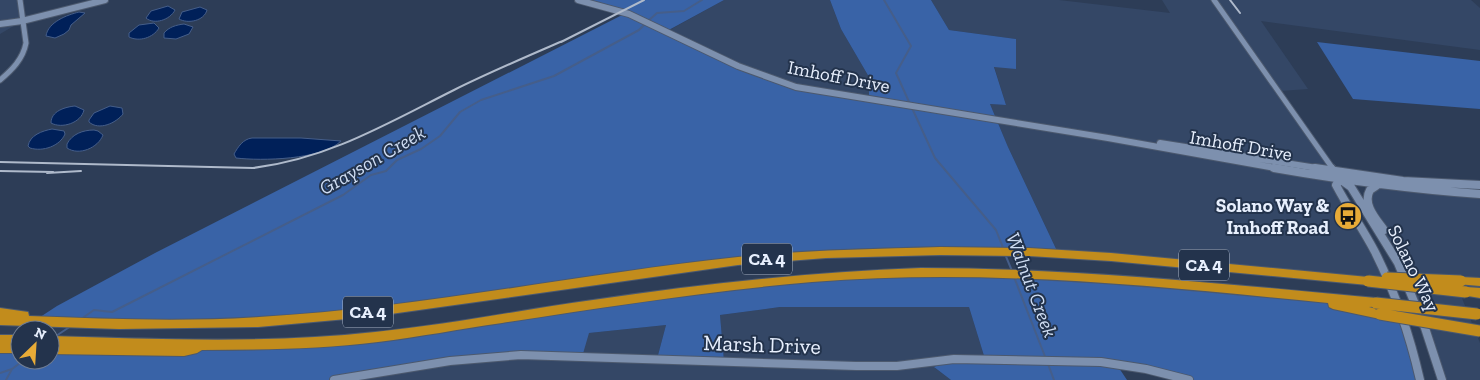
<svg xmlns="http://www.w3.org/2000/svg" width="1480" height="380" font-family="'Zilla Slab',serif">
	<rect width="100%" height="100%" fill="#2d3d57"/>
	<path fill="#344766" d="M0,0H20L22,21L0,34Z
		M724,0H830L841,29L869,77V98L842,95L766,77L666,32Z
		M931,0H1059L1170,13L1162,0H1471L1480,8V50L1261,21L1308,89L1280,91L1334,171L1113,136L1340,180L1336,185L1387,283L1058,253L1008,147L990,104L1006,105L994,66L1016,39L949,30Z
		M1378,185L1480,194V282L1455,281L1480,343V380H1442L1425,328L1387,244L1388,238L1366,200Z
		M780,307H969L985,359L935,368L951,380H334L589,333L666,325L657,359L724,361L720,315Z"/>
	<path fill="#3963a7" d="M578,0H724L667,31L698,48L796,87L869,98V77L841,29L830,0H931L949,30L1016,39V69L994,67L1006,105L990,104L1008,147L1058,253L826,254L258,322L34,321L57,306L155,253L626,13Z
		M1317,42L1480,61V109L1353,99Z
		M946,272L1301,296L1352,309L1403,318L1420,380H1189L1117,365L1127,380H951L934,367L954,359H985L969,307H780L720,315L724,361L657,359L666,325L589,333L582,357L521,355L334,380H0V340H20V360H50V341L358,340L763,281Z"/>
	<path fill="#002059" stroke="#455e8a" d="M168,6L175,10C170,20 154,25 146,18L151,11Z
		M200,7L207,10C204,21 188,24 179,19L182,12Z
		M79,12L85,13L71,25L69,30L64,34L55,38L46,36C48,22 67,15 79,12Z
		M154,23L159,28C153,38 139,42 129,37V33L139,25Z
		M184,24L193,27L189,34L176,39L164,38V33C169,27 176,25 184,24Z
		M75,106L84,110C81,123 62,129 51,123C51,111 65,107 75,106Z
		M110,106L122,108L123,114C116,123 99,131 89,122V120L94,113Z
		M52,129L64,131L65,134C60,146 43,152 30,148L28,146C30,135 42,131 52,129Z
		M94,130L98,131L103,135C98,148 79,156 67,148V144C72,134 83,130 94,130Z
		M252,138H301L341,141C322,160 261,161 236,158L234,154C238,147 243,139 252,138Z"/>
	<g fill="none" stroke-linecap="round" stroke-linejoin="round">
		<path stroke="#455e8a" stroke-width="2" d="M884,0L911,46L896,73L910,104
			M648,21L657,13L684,11L702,0
			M912,108L935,158L996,230L1004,250
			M1005,254L1012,271
			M1014,277L1046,359
			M81,319L94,310L112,312L343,195L371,175L386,171L397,160L421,149L440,136L460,112L481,100L554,76L639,30L645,24
			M50,340L71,326
			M1048,364L1054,380
			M0,373L12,369L24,360
			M6,380L12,369"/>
		<defs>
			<path id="minor-far1" d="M1214,0L1333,169
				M0,80C12,70 23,59 26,43L20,0"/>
			<path id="minor" d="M1332,168L1334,171"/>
			<path id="tertiary-far1" d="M578,0L629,14L738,66L796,87L1108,138L1281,169
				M0,24L22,21L105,0
				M1160,143L1323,169"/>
			<path id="tertiary" d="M1274,168C1343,180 1411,189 1480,194
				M1315,168L1403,181L1480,185
				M1340,180L1336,185C1348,208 1363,229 1375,252C1395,292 1410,336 1420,380
				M1344,182L1351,187L1398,263L1425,328L1442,380
				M1376,186L1370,190C1362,204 1376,219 1384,230
				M334,380L450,361L521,355L856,366H897L954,359L1101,362L1146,369L1189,380"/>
			<path id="motorway" d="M940,247L1029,248L1111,253L1368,277L1372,278L1374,281L1372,284L1368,285L1111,261L1029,256L940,255L826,258L738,265L369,317L258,327L119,329L0,325V308L28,312L29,316C105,319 183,322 259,317C420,308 578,274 738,257C805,250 873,249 940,247Z
				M921,268C1074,268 1224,284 1376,298L1380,300L1382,303L1380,306L1369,307L1384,311L1386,314L1384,317L1380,319L1333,309L1329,307L1328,303C1156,286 985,268 812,282C708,291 605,307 502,323C460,329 419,337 378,342C320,349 261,350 202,350L197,353L184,356L50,354V336C158,339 267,344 375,332C448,325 520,310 593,300C702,284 811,272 921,268Z
				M1461,277L1480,278V286L1457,284L1455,281L1457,278Z
				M1466,287L1480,288V298L1462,295L1460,292L1462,289Z
				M0,335H20V353H0Z"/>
		</defs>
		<use href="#minor-far1" stroke="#4c596e" stroke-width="7"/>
		<use href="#minor" stroke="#4c596e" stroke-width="9"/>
		<use href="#tertiary-far1" stroke="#4c596e" stroke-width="8"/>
		<use href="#tertiary" stroke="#4c596e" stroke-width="10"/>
		<use href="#motorway" stroke="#4c596e" stroke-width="2"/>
		<use href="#minor-far1" stroke="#7d90ae" stroke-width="5"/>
		<use href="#minor" stroke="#7d90ae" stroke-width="6"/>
		<use href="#tertiary-far1" stroke="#7d90ae" stroke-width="6"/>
		<use href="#tertiary" stroke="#7d90ae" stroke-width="8"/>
		<use href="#motorway" fill="#c28c1c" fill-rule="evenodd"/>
		<path stroke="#afbacb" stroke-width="2" d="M1230,0L1240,13
			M561,42L644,0
			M0,162L253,168C328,159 388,123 454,90C490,72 528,56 565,40
			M0,171L53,172
			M47,173L81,171"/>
		<defs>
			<path id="motorway-bridge" d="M1387,278L1461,281
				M1368,281L1466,292
				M1376,303L1477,314
				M1380,314L1480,331"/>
		</defs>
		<use href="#motorway-bridge" stroke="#4c596e" stroke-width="13" stroke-linecap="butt"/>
		<use href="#motorway-bridge" stroke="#c28c1c" stroke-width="11"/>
	</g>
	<defs>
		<symbol id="bus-disc" viewBox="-11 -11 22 22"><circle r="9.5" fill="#e8ab37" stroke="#23334c"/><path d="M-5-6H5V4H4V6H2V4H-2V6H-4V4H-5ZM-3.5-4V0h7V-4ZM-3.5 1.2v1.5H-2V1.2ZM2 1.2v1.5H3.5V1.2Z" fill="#111"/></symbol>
	</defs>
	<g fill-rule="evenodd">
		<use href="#bus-disc" x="1332" y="200" width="32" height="32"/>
	</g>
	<g text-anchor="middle" stroke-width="4" stroke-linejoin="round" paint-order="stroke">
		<g fill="#23334c" stroke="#acb7c8" stroke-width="1">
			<rect x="742" y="243.5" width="50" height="31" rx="4"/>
			<rect x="1179" y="249.5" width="50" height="31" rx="4"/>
			<rect x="343" y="296.5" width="50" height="31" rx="4"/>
		</g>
		<g font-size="18" font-weight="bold" fill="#e7effd">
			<text x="767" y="265">CA 4</text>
			<text x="1204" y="271">CA 4</text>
			<text x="368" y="318">CA 4</text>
		</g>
		<g font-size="19" fill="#e7effd" stroke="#23334c">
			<text transform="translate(839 76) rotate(11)" y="7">Imhoff Drive</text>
			<text transform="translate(1241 145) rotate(10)" y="7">Imhoff Drive</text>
			<text transform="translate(1414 268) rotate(64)" y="7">Solano Way</text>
		</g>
		<g font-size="19" font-weight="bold" fill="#e7effd" stroke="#23334c" text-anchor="end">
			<text x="1329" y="212">Solano Way &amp;<tspan x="1329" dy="22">Imhoff Road</tspan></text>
		</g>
		<g font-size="20" font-style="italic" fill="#cfddf3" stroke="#23334c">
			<text transform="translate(372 160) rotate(-30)" y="7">Grayson Creek</text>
			<text transform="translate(1032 285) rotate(69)" y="7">Walnut Creek</text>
		</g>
		<g font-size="22" fill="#e7effd" stroke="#23334c">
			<text transform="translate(762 344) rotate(2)" y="8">Marsh Drive</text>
		</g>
	</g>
	<g transform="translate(35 345) rotate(25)"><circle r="24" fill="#23334c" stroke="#717e93"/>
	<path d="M0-4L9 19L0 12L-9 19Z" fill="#e8ab37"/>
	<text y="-8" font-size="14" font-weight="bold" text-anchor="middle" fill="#e7effd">N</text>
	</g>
</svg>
